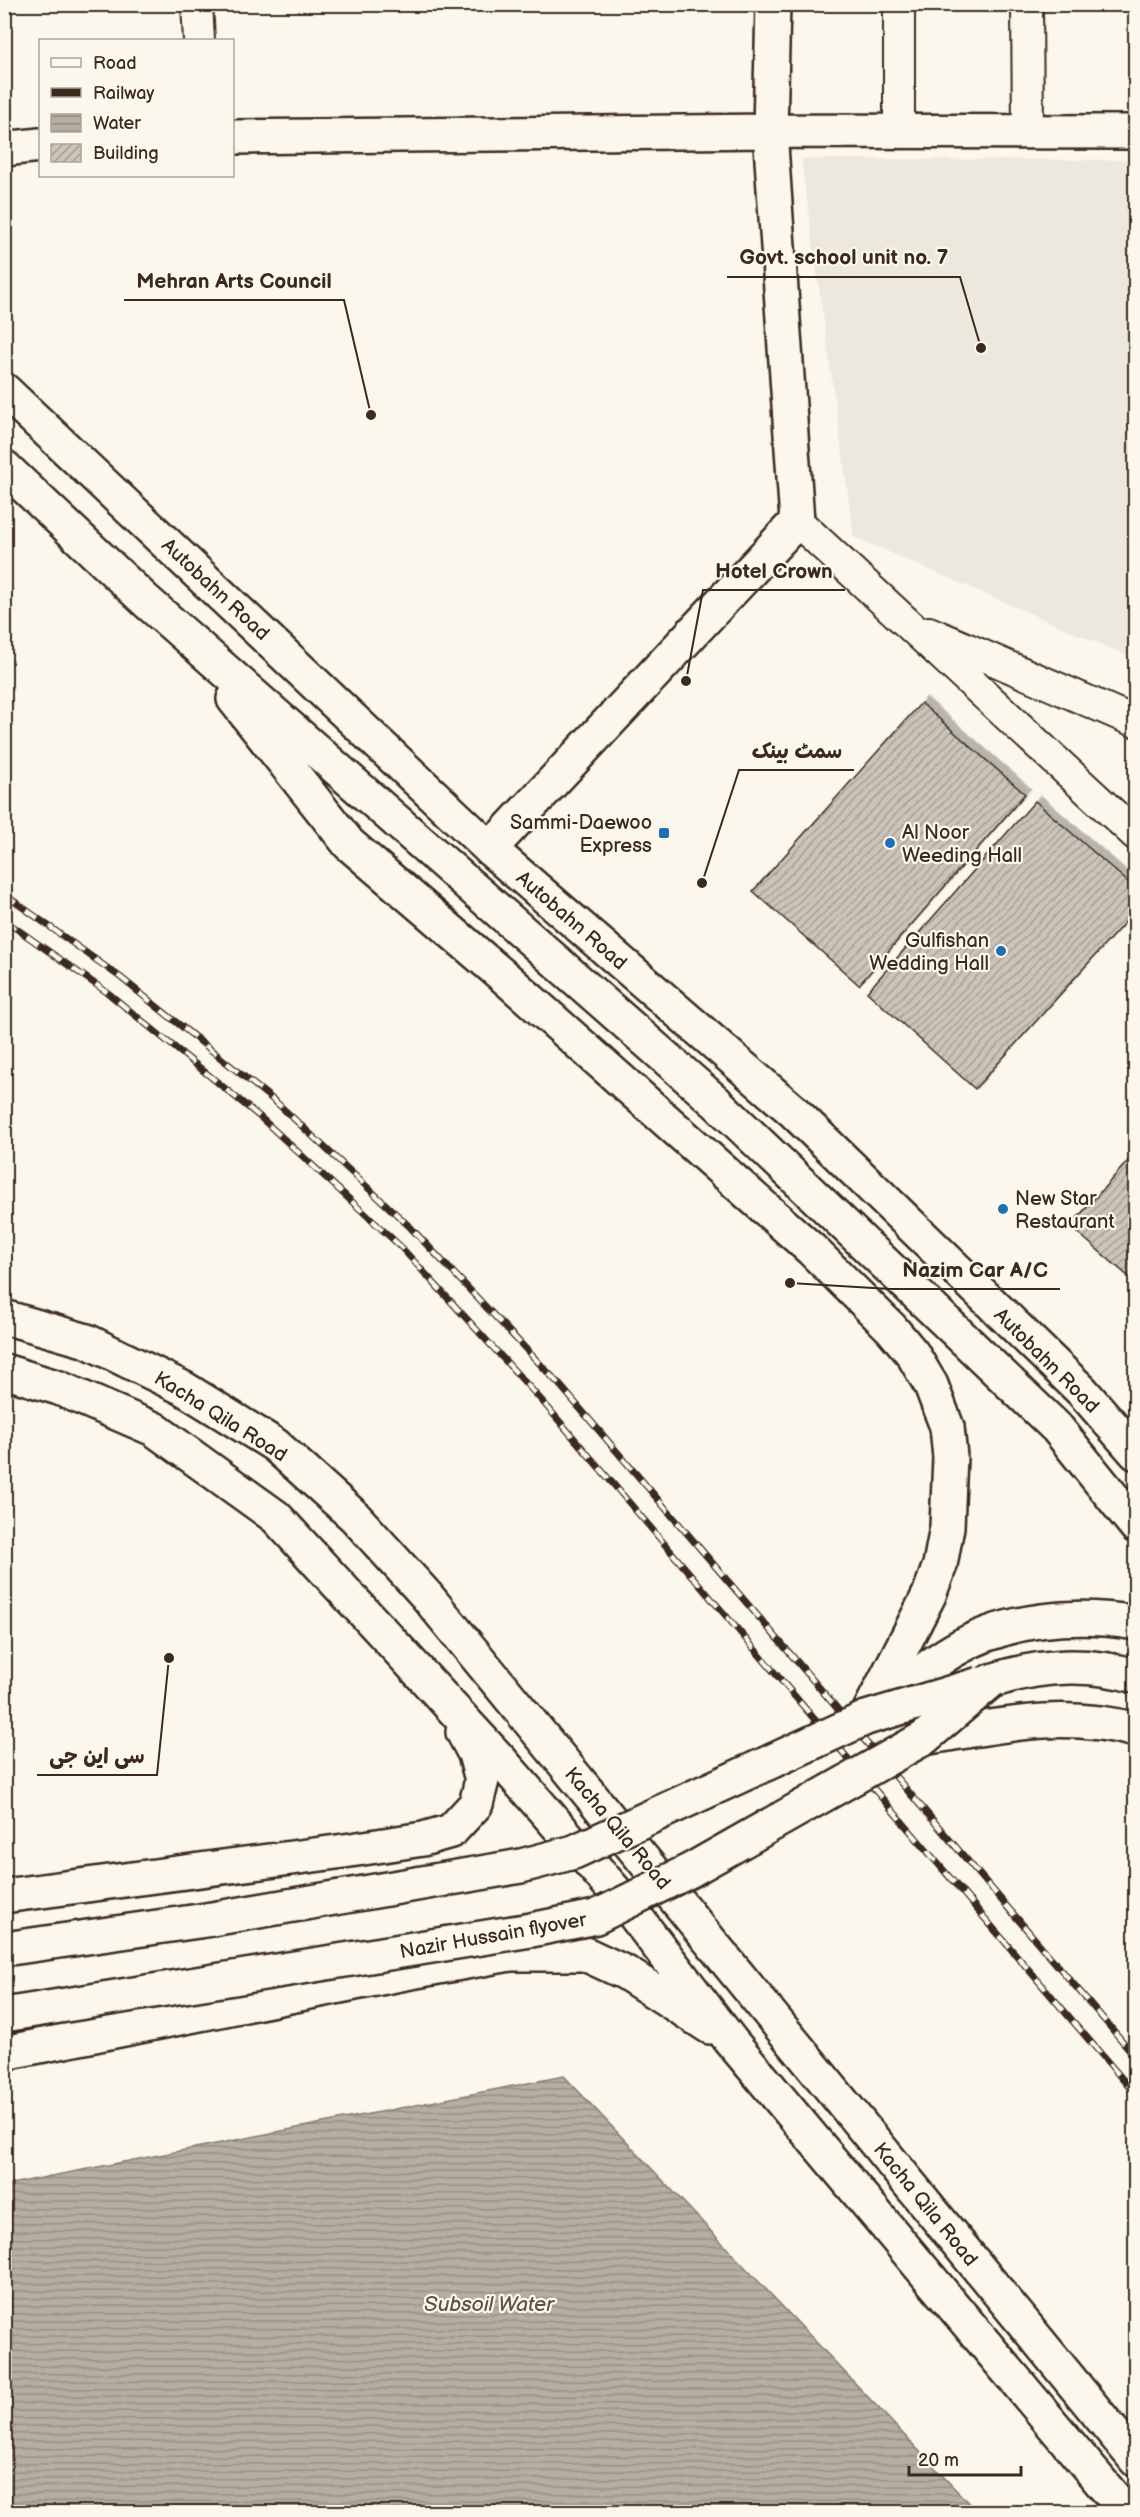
<svg xmlns="http://www.w3.org/2000/svg" width="1140" height="2517" font-family="'Balsamiq Sans','Playpen Sans Arabic',sans-serif">
	<defs>
		<pattern id="water-rules" width="6" height="5" patternUnits="userSpaceOnUse" patternTransform="scale(1.5)"><rect width="6" height="5" fill="#b6aea2"/><path d="M0 2.5h6" fill="none" stroke="#958e83"/></pattern>
		<pattern id="building-hatch" width="6" height="6" patternUnits="userSpaceOnUse" patternTransform="scale(1.5)"><rect width="6" height="6" fill="#ccc4b9"/><path d="M-1 1l2-2M0 6l6-6M5 7l2-2" fill="none" stroke="#a79f96"/></pattern>
		<filter id="shadow"><feDropShadow dx="5.5" dy="-5.5" stdDeviation="0" flood-color="#0004"/></filter>
	</defs>
	<rect width="100%" height="100%" fill="#fbf7ec"/>
	<filter id="ink" filterUnits="userSpaceOnUse"><feTurbulence type="fractalNoise" baseFrequency=".0167" numOctaves="2"/><feDisplacementMap in="SourceGraphic" scale="12" xChannelSelector="R" yChannelSelector="G"/><feConvolveMatrix kernelMatrix="1 2 1 2 8 2 1 2 1" color-interpolation-filters="sRGB"/></filter>
	<g filter="url(#ink)">
		<path fill="#ede8dd" d="M801,159L1135,160V659L854,537Z"/>
		<path fill="url(#water-rules)" stroke="#85796d" stroke-width="1.5" d="M564,2076L977,2512H5V2185Z"/>
		<path fill="url(#building-hatch)" stroke="#3b2a1e" stroke-width="1.5" filter="url(#shadow)" d="M921,703L1025,794L859,985L753,891Z
			M1035,801L1136,889V910L975,1089L867,992Z
			M1136,1152V1283L1070,1226Z"/>
		<g fill="none" stroke-linecap="round" stroke-linejoin="round">
			<defs>
				<path id="street" d="M197,4L199,40
					M1027,4L1028,132
					M899,132V4
					M797,521L1136,835
					M929,632L1136,722"/>
				<path id="secondary" d="M232,137L770,131L1136,132
					M4,149L40,145
					M490,849L797,521L770,131L773,4
					M4,1317L87,1341L183,1388L275,1445L354,1516L426,1595L1136,2460
					M4,1371L59,1388L154,1429L276,1517L503,1763L623,1900L731,2041L1126,2512
					M991,1681C1040,1665 1086,1662 1136,1676
					M867,1717C895,1695 923,1668 954,1650C1007,1618 1076,1613 1136,1623
					M924,1738C999,1726 1060,1710 1136,1730
					M4,1896L344,1851L423,1839L451,1831L476,1804L482,1780L475,1754L463,1732
					M4,2053L405,1973L510,1954H585L626,1973L710,2027"/>
				<path id="highway" d="M4,390L490,849L792,1110L1082,1391L1136,1453
					M4,467L145,600L716,1102L1057,1428L1136,1526
					M234,699L349,844L509,981L811,1249L891,1328L912,1353L931,1385L947,1427L950,1457L947,1527L940,1565L929,1595L866,1718"/>
			</defs>
			<use href="#street" stroke="#3b2a1e" stroke-width="34"/>
			<use href="#secondary" stroke="#3b2a1e" stroke-width="38"/>
			<use href="#highway" stroke="#3b2a1e" stroke-width="38"/>
			<use href="#street" stroke="#fbf7ec" stroke-width="30"/>
			<use href="#secondary" stroke="#fbf7ec" stroke-width="33"/>
			<use href="#highway" stroke="#fbf7ec" stroke-width="33"/>
			<defs>
				<path id="rail" d="M4,894L120,977L277,1103L410,1227L559,1384L1136,2057
					M4,920L108,993L260,1117L399,1245L543,1402L1136,2095"/>
			</defs>
			<use href="#rail" stroke="#3b2a1e" stroke-width="7"/>
			<use href="#rail" stroke="#fbf7ec" stroke-width="4.5" stroke-dasharray="14" stroke-linecap="butt"/>
			<defs>
				<path id="secondary-bridge" d="M4,1949L206,1920L521,1866L574,1852L866,1718L980,1684
					M4,2015L531,1930L596,1917L691,1870L924,1738L991,1681"/>
			</defs>
			<use href="#secondary-bridge" stroke="#3b2a1e" stroke-width="38" stroke-linecap="butt"/>
			<use href="#secondary-bridge" stroke="#fbf7ec" stroke-width="33"/>
		</g>
	</g>
	<g fill="#1f6fb2" stroke="#fbf7ec" stroke-width="2">
		<rect x="658" y="827" width="12" height="12" rx="3"/>
		<circle cx="890" cy="843" r="6"/>
		<circle cx="1001" cy="951" r="6"/>
		<circle cx="1003" cy="1209" r="6"/>
	</g>
	<g text-anchor="middle" stroke-width="4.5" stroke-linejoin="round" paint-order="stroke">
		<g font-size="20" fill="#3b2a1e" stroke="#fbf7ec">
			<text transform="translate(216 589) rotate(43)" y="7">Autobahn Road</text>
			<text transform="translate(572 920) rotate(41)" y="7">Autobahn Road</text>
			<text transform="translate(1047 1360) rotate(45)" y="7">Autobahn Road</text>
			<text transform="translate(221 1416) rotate(32)" y="7">Kacha Qila Road</text>
			<text transform="translate(618 1828) rotate(50)" y="7">Kacha Qila Road</text>
			<text transform="translate(493 1935) rotate(-10)" y="7">Nazir Hussain flyover</text>
			<text transform="translate(926 2204) rotate(51)" y="7">Kacha Qila Road</text>
		</g>
		<g font-size="20" fill="#3b2a1e" stroke="#fbf7ec" text-anchor="end">
			<text x="652" y="829">Sammi-Daewoo<tspan x="652" dy="23">Express</tspan></text>
			<text x="902" y="839" text-anchor="start">Al Noor<tspan x="902" dy="23">Weeding Hall</tspan></text>
			<text x="989" y="947">Gulfishan<tspan x="989" dy="23">Wedding Hall</tspan></text>
			<text x="1015" y="1205" text-anchor="start">New Star<tspan x="1015" dy="23">Restaurant</tspan></text>
		</g>
		<g font-size="21" font-style="italic" fill="#605246" stroke="#fbf7ec">
			<text x="489" y="2311">Subsoil Water</text>
		</g>
	</g>
	<path fill="none" stroke="#3b2a1e" stroke-width="2" d="M981 348L960 277H727M371 415L344 300H124M686 681L703 590H845M702 883L739 770H854M790 1283L890 1289H1060M169 1658L157 1775H37"/>
	<g fill="#3b2a1e" stroke="#fbf7ec" stroke-width="2">
		<circle cx="981" cy="348" r="6"/>
		<circle cx="371" cy="415" r="6"/>
		<circle cx="686" cy="681" r="6"/>
		<circle cx="702" cy="883" r="6"/>
		<circle cx="790" cy="1283" r="6"/>
		<circle cx="169" cy="1658" r="6"/>
	</g>
	<g font-size="21" text-anchor="middle" font-weight="bold" fill="#3b2a1e" stroke="#fbf7ec" stroke-width="4.5" stroke-linejoin="round" paint-order="stroke">
		<text x="844" y="264">Govt. school unit no. 7</text>
		<text x="234" y="288">Mehran Arts Council</text>
		<text x="774" y="578">Hotel Crown</text>
		<text x="797" y="758">سمٹ بینک</text>
		<text x="975" y="1277">Nazim Car A/C</text>
		<text x="97" y="1763">سی این جی</text>
	</g>
	<rect width="1140" height="2517" fill="none" stroke="#fbf7ec" stroke-width="24"/>
	<rect x="12" y="12" width="1116" height="2493" fill="none" stroke="#3b2a1e" stroke-width="2" filter="url(#ink)"/>
	<rect x="39" y="39" width="195" height="138" fill="#fbf7ec" stroke="#aea59a" stroke-width="1.5"/>
	<rect x="51" y="58" width="30" height="9" fill="#fbf7ec" stroke="#aea59a" stroke-width="1.5"/>
	<text x="93" y="69" font-size="18" fill="#3b2a1e">Road</text>
	<rect x="51" y="88" width="30" height="9" fill="#3b2a1e" stroke="#aea59a" stroke-width="1.5"/>
	<text x="93" y="99" font-size="18" fill="#3b2a1e">Railway</text>
	<rect x="51" y="114" width="30" height="18" fill="url(#water-rules)" stroke="#aea59a" stroke-width="1.5"/>
	<text x="93" y="129" font-size="18" fill="#3b2a1e">Water</text>
	<rect x="51" y="144" width="30" height="18" fill="url(#building-hatch)" stroke="#aea59a" stroke-width="1.5"/>
	<text x="93" y="159" font-size="18" fill="#3b2a1e">Building</text>
	<path d="M909 2466v9h112v-9" fill="none" stroke="#3b2a1e" stroke-width="3"/>
	<text x="918" y="2466" font-size="18" fill="#3b2a1e" stroke="#fbf7ec" stroke-width="4.5" paint-order="stroke">20 m</text>
</svg>
